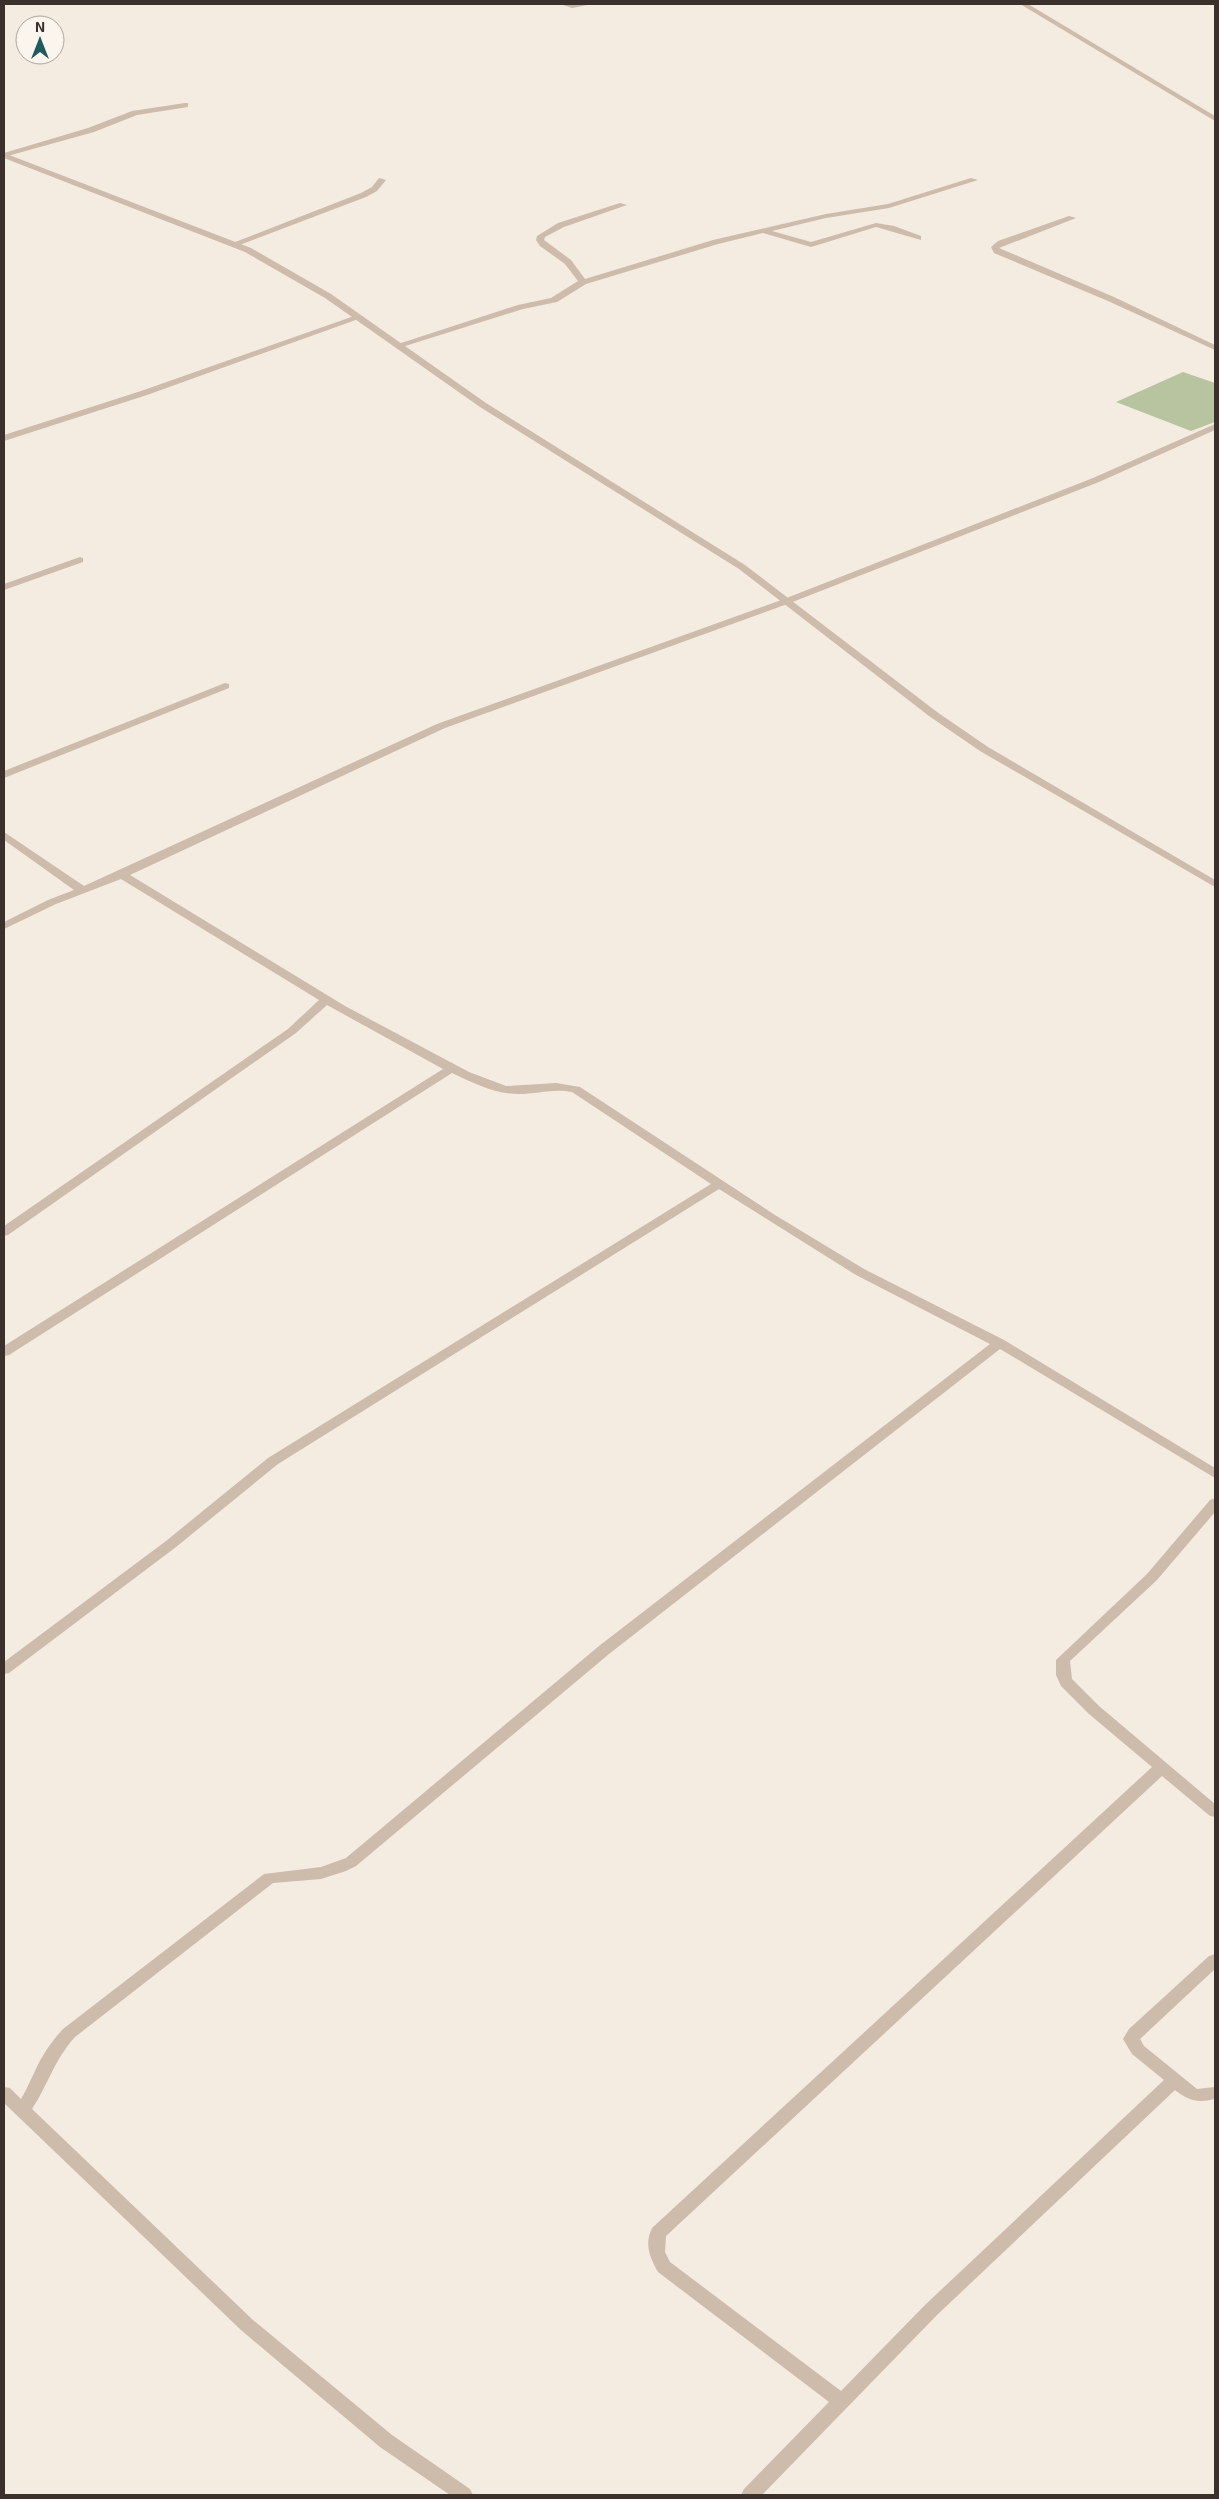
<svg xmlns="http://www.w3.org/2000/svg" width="1219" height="2499" font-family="'Exo 2',sans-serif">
	<rect width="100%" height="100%" fill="#f4ebe1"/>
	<path fill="#b8c4a0" d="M1183,372L1215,383V422L1191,431L1116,402Z"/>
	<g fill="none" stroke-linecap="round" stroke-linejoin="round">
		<path fill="#cdbbac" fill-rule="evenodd" d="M560,4H593L572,8Z
			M185,103H188V107L137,115L94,132L4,157V153L88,128L132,111Z
			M379,178L386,180L377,191L366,197L237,246L230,244L361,193L372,187Z
			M971,178L978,180L889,208L826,218L772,231L811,242L876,223L894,226L921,236V240L876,227L811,247L763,233L718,244L586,284L557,302L523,309L402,347L395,345L518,305L551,298L578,281L565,264L540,246L536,240L537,236L558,223L620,203L627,205L564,227L545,237L544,240L571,260L585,279L713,240L826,214L888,204Z
			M1069,216L1076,218L999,248L1114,297L1215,345V350L1108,301L994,253L991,247L998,241Z
			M357,315L364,317L147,395L4,441V435L141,391Z
			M1215,424V430L1099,482L790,603L445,728L130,875L345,1006L469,1072L506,1086L556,1083L580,1087L775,1215L864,1269L1004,1340L1215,1468V1478L1000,1349L609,1654L356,1866L346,1871L321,1879L273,1883L75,2037C54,2060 48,2085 32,2109L253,2320L392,2435L470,2489L473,2495H450L380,2447L241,2330L4,2103V2087L10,2088L21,2099C27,2089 30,2081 35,2071C42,2055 52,2041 63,2029L264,1874L321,1867L346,1858L599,1646L990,1344L856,1275L719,1189L278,1464L176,1547L9,1673L4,1674V1662L166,1541L268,1458L711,1184L572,1092C554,1088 537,1094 518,1094C495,1094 473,1083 452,1073L9,1355L4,1356V1346L443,1069L327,1005L296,1033L8,1235L4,1236V1226L288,1029L319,1000L121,879L56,904L4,929V922L48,900L74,890L4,840V832L84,886L437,724L784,599L1093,478Z
			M80,557L83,558V562L4,590V584Z
			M225,683L229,684V688L4,778V771Z
			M1215,1498V1512L1157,1580L1070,1661L1072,1679L1099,1706L1215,1804V1817L1210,1816L1162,1776L666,2236L665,2252L670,2262L841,2391L925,2305L1164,2080L1132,2054L1123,2039L1129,2029L1209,1956L1215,1954V1969L1140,2039L1144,2046L1197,2089L1215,2087V2099C1198,2103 1189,2101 1175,2090L937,2315L762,2495H741L744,2489L829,2402L658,2272C650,2257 644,2245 652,2228L1152,1767L1089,1714L1061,1686L1056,1675V1660L1147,1574L1210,1500Z"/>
		<path fill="#cdbbac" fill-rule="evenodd" d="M1020,4H1028L1215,116V121Z
			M4,153L251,248L331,294L486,403L745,565L937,712L988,747L1215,880V887L980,751L929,716L739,569L480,407L325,298L245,252L4,158Z"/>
	</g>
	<rect width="1219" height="2499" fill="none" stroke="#3b302b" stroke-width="10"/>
	<g transform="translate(40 40)"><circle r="24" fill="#fbf5ee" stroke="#aea6a0"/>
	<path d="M0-4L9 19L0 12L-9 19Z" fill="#1f5a5e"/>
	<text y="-8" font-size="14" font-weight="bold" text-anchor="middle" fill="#3b302b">N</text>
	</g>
</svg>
